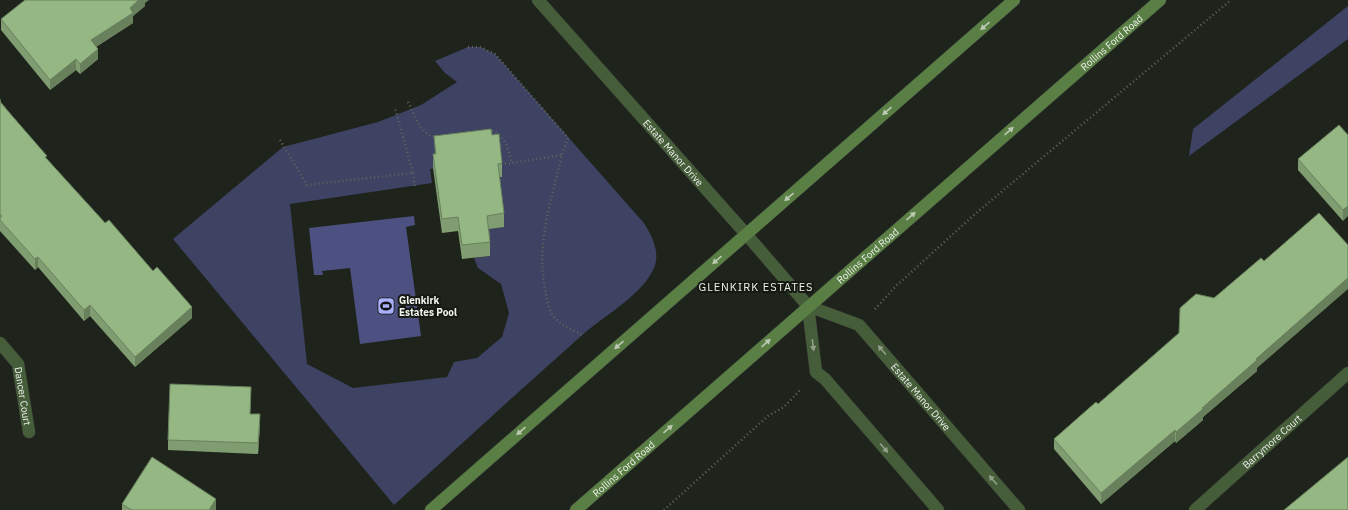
<svg xmlns="http://www.w3.org/2000/svg" width="1348" height="510" font-family="'IBM Plex Sans',sans-serif">
	<rect width="100%" height="100%" fill="#1e231b"/>
	<path fill="#3e4263" fill-rule="evenodd" d="M1348,6V39L1189,156L1193,129Z
		M468,47H480L495,54L643,222C653,236 662,256 652,272C638,298 602,317 580,337C518,392 456,449 394,505L173,239L283,147L378,122L421,105L457,82L445,73L435,61ZM436,168L502,177L492,178L487,230L490,256L474,258L478,268L501,284L509,313L502,337L477,358L454,362L447,377L353,388L307,364L290,204L432,183L430,169Z"/>
	<path fill="#4d5182" d="M414,216L415,225L406,227L421,336L360,344L350,268L322,271L323,275H314L309,228Z"/>
	<g fill="none" stroke-linecap="round" stroke-linejoin="round">
		<defs>
			<g id="minor">
				<path id="s1" d="M0,343L18,364L29,432"/>
				<path id="s2" d="M938,510L825,379L816,372L808,306L859,325L1019,510"/>
				<path id="s3" d="M1195,510L1348,373"/>
			</g>
			<g id="tertiary">
				<path id="s4" d="M538,0L746,234L808,306"/>
			</g>
			<g id="secondary">
				<path d="M431,510L1014,0"/>
				<path id="s5" d="M576,510L1160,0"/>
			</g>
		</defs>
		<use href="#minor" stroke="#3b4038" stroke-width="13"/>
		<use href="#tertiary" stroke="#3b4038" stroke-width="13"/>
		<use href="#secondary" stroke="#3b4038" stroke-width="13"/>
		<path stroke="#60655e" stroke-width="2.5" stroke-dasharray="1 3" stroke-linecap="butt" d="M468,47H480L495,54L568,138L562,155
			M408,102L420,127L430,136L436,137
			M488,130C505,133 508,149 512,163L562,155C551,202 535,245 546,294C547,301 549,311 554,317C560,325 573,330 582,335
			M280,140L307,185L413,173L395,108
			M501,164L512,163
			M413,173L415,186
			M875,309L896,286L975,214L1231,0
			M664,510L768,416L784,407L801,389"/>
		<use href="#minor" stroke="#465d39" stroke-width="12"/>
		<use href="#tertiary" stroke="#465d39" stroke-width="12"/>
		<use href="#secondary" stroke="#5a7f45" stroke-width="12"/>
	</g>
	<path fill="#809d72" d="M145,3V6L133,16V23L96,47L98,59L80,74L76,70L50,90L1,30V19Z
		M0,98L1,102L47,159L192,318L135,367L90,316L84,321L38,267L35,270L0,231Z
		M492,135L502,163V177H499L504,213V227L489,229L490,242V256L462,259L458,231L442,233L433,168V154H435L434,136Z
		M1348,135L1343,221L1298,170V159Z
		M1214,298L1257,368V371L1203,417V420L1176,443L1175,441L1101,504L1054,449V439L1098,404L1179,333Z
		M251,397L250,414L260,425L258,454L168,450V440Z
		M122,504L216,509V510H122Z"/>
	<path fill="#68805c" d="M139,0H149L145,3V6L133,16V23L91,50V40Z
		M98,49V59L80,74V64Z
		M76,59V70L50,90V80Z
		M1348,206V216L1343,221V210Z
		M38,257V267L35,270V259Z
		M1348,278V289L1257,368V371L1203,417V420L1176,443V432L1202,408L1256,359Z
		M90,305V316L84,321V310Z
		M192,307V318L135,367V357Z
		M260,414V425L258,454V443Z
		M1175,430V441L1101,504V493Z
		M216,499V510H209Z"/>
	<path fill="#95b784" stroke="#68805c" d="M25,0H139L130,8L133,13L91,40L98,49L80,64L76,59L50,80L1,19Z
		M0,102L47,156L45,157L105,223L109,220L153,271L157,267L192,307L135,357L90,305L84,310L38,257L35,259L0,220V218L2,216L0,214Z
		M1339,125L1348,135V206L1343,210L1298,159Z
		M491,129L492,135L499,134L502,163L498,164L504,213L487,216L490,242L462,245L458,217L442,219L433,154H436L434,136Z
		M1319,213L1348,245V278L1256,359L1257,360L1202,408L1203,409L1176,432L1175,430L1101,493L1054,439L1096,402L1098,404L1179,333L1180,308L1196,294L1214,298L1261,258L1264,261Z
		M170,384L251,387L250,414H260L258,443L168,440Z
		M152,457L216,499L209,510H132L122,504Z
		M1348,457V510H1284Z"/>
	<defs><path id="oneway-solid" d="M-6-.8H1V-3.2L6.5 0L1 3.2V.8H-6Z"/></defs>
	<g fill="#bbcab2">
		<use href="#oneway-solid" transform="translate(985 26) rotate(139)"/>
		<use href="#oneway-solid" transform="translate(887 111) rotate(139)"/>
		<use href="#oneway-solid" transform="translate(1009 131) rotate(-41)"/>
		<use href="#oneway-solid" transform="translate(789 197) rotate(139)"/>
		<use href="#oneway-solid" transform="translate(911 216) rotate(-41)"/>
		<use href="#oneway-solid" transform="translate(717 260) rotate(139)"/>
		<use href="#oneway-solid" transform="translate(766 343) rotate(-42)"/>
		<use href="#oneway-solid" transform="translate(619 345) rotate(139)"/>
		<use href="#oneway-solid" transform="translate(668 429) rotate(-41)"/>
		<use href="#oneway-solid" transform="translate(521 431) rotate(139)"/>
	</g>
	<g fill="#92a08a">
		<use href="#oneway-solid" transform="translate(813 345) rotate(83)"/>
		<use href="#oneway-solid" transform="translate(882 350) rotate(-131)"/>
		<use href="#oneway-solid" transform="translate(884 448) rotate(49)"/>
		<use href="#oneway-solid" transform="translate(993 480) rotate(-131)"/>
	</g>
	<defs>
		<symbol id="stadium-square" viewBox="-11 -11 22 22"><rect x="-9" y="-9" width="18" height="18" rx="4" fill="#a8b0fc" stroke="#151912"/><path d="M0-5a6.5 5 0 1 0 0 10a6.5 5 0 1 0 0-10ZM-3.5-1.8h7v3.6h-7Z" fill="#111"/></symbol>
	</defs>
	<g fill-rule="evenodd">
		<use href="#stadium-square" x="376" y="296" width="20" height="20"/>
	</g>
	<g text-anchor="middle" stroke-width="4" stroke-linejoin="round" paint-order="stroke">
		<g font-size="10" fill="#eff3ed" stroke="#151912">
			<text dy="4" stroke="none"><textPath href="#s5" startOffset="711">Rollins Ford Road</textPath></text>
			<text dy="4" stroke="none"><textPath href="#s4" startOffset="204">Estate Manor Drive</textPath></text>
			<text dy="4" stroke="none"><textPath href="#s5" startOffset="387">Rollins Ford Road</textPath></text>
			<text dy="4" stroke="none"><textPath href="#s2" startOffset="400">Estate Manor Drive</textPath></text>
			<text dy="4" stroke="none"><textPath href="#s1" startOffset="60">Dancer Court</textPath></text>
			<text dy="4" stroke="none"><textPath href="#s3" startOffset="103">Barrymore Court</textPath></text>
			<text dy="4" stroke="none"><textPath href="#s5" startOffset="63">Rollins Ford Road</textPath></text>
		</g>
		<g font-size="10" font-weight="bold" fill="#eff3ed" stroke="#151912" text-anchor="start">
			<text x="399" y="304">Glenkirk<tspan x="399" dy="12">Estates Pool</tspan></text>
		</g>
		<g font-size="11" letter-spacing="1" fill="#eff3ed" stroke="#151912">
			<text x="756" y="291">GLENKIRK ESTATES</text>
		</g>
	</g>
</svg>
